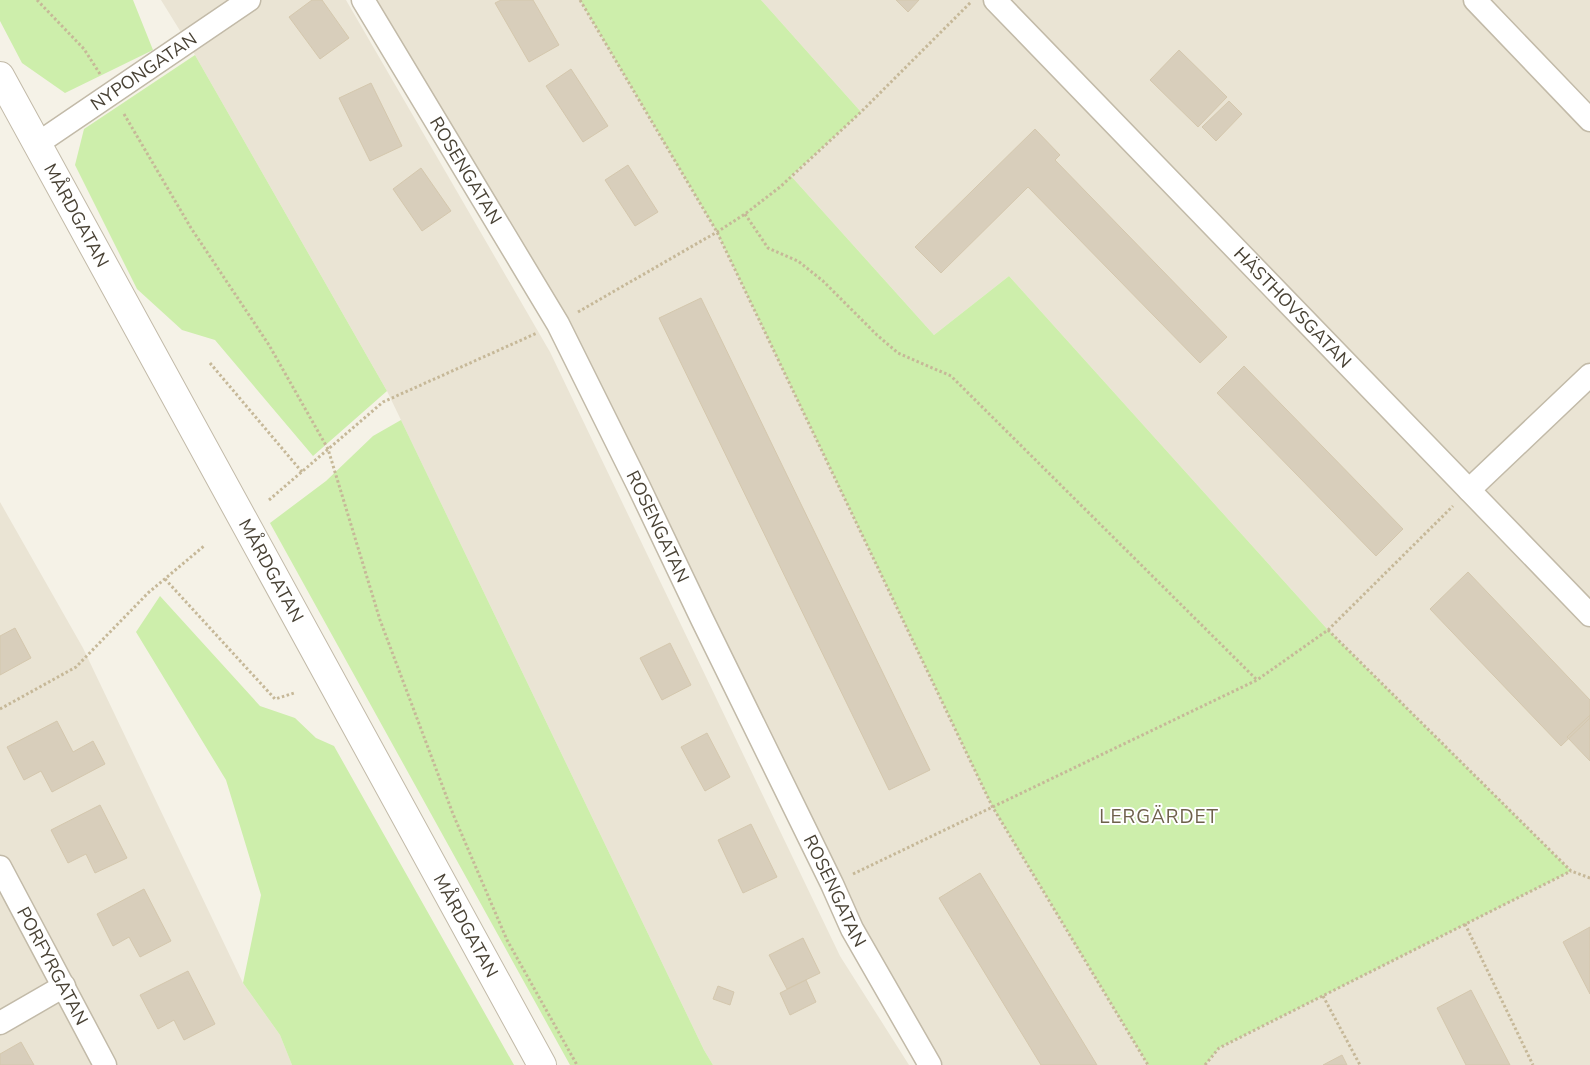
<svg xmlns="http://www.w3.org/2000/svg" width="1590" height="1065" font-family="'Nunito Sans',sans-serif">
	<rect width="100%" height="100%" fill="#f5f2e7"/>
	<path fill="#eae4d4" d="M161,0H346L550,352L840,956L909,1065H713L704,1050L387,391L195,55Z
		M363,0H580L717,232L992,806L1148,1065H930L639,487Z
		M761,0H1590V1065H1205L1219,1048L1570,871L1328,630L1009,276L934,335L791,176L861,112Z
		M0,502L83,648L243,983L280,1035L292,1065H0Z"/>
	<path fill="#cdeeab" d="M0,0H133L153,50L65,93L22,63L0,21Z
		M580,0H761L861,112L791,176L934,335L1009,276L1328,630L1571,871L1219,1048L1205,1065H1148L992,806L717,232Z
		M195,55L387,391L313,456L215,340L182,330L137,289L75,165L84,129Z
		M401,420L704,1050L713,1065H570L270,523L326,481L373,436Z
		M160,596L260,706L295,718L316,738L334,746L514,1065H292L280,1035L243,983L261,895L226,780L136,632Z"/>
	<path fill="#d8cebb" stroke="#d4c7ad" d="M312,0H322L349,38L320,59L289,17Z
		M501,0H533L559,45L529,62L495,3Z
		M896,0H919L908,12Z
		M1179,50L1227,97L1198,127L1150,80Z
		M571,69L608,126L583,142L546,86Z
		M371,83L402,146L370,161L339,98Z
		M1229,101L1242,114L1216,141L1202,127Z
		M1035,129L1060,155L1055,160L1227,337L1200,363L1028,187L941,273L915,247Z
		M628,165L658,212L635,226L605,180Z
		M421,168L451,211L422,231L393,189Z
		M701,298L930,770L889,790L659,318Z
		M1244,366L1403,529L1376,556L1217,393Z
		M1468,572L1590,700V718L1561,746L1430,609Z
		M15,628L31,658L0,675V636Z
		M670,643L691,685L662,700L640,658Z
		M1590,715V761L1567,737Z
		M57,721L73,752L93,741L105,764L52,792L41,771L24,780L7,747Z
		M707,733L730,777L705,791L681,747Z
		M100,805L127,858L95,873L86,854L68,863L51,830Z
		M751,824L777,877L743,893L718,840Z
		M980,873L1097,1065H1041L939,898Z
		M144,889L171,941L140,957L129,937L113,946L97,914Z
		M1590,927V994L1563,942Z
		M803,938L820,973L787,989L769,955Z
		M188,971L215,1024L184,1040L174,1020L158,1029L140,995Z
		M806,980L816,1002L790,1015L780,993Z
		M718,986L734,992L730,1005L713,999Z
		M1471,990L1510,1065H1466L1437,1008Z
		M21,1042L34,1065H0V1054Z
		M1342,1055L1347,1065H1323Z"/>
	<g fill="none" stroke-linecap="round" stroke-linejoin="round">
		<defs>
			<g id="minor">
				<path id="s1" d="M363,0L558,324L639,487L702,619L832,884L852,929L930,1065"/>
				<path id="s2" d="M995,0L1590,615"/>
				<path d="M1475,0L1590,120"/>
				<path id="s3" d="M37,144L249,0"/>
				<path d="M1469,490L1590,375"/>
				<path id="s4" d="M0,867L105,1065"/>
				<path d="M0,1023L64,986"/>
			</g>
			<g id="tertiary">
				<path id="s5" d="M0,76L542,1065"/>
			</g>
		</defs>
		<use href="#minor" stroke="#c2baa8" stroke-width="25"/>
		<use href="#tertiary" stroke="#c2baa8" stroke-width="30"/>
		<path stroke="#c6b898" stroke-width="3" stroke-dasharray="2.5 2.5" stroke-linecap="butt" d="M37,0L84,49L100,74
			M580,0L717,232L992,806L1148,1065
			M124,114L191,228L269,345L328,449L380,620L453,814L507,940L577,1065
			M745,214L768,248L798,261L823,281L877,335L898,353L951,376L1257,680
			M578,312L717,232L745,214L780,187L861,112L971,2
			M210,363L302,472
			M269,500L383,402L537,333
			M165,579L275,699L294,693
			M1328,630L1571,871L1590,878
			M0,709L76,667L148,593L204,546
			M853,874L1257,680L1328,630L1453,506
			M1465,924L1533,1065
			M1323,996L1360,1065
			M1205,1065L1219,1048L1571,871"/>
		<use href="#minor" stroke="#fff" stroke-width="22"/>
		<use href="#tertiary" stroke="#fff" stroke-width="28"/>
	</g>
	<g text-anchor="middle" stroke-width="4" stroke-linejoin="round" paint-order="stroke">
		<g font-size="18" fill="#494235" stroke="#fff">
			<text dy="6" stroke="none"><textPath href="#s3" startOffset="129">NYPONGATAN</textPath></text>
			<text dy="6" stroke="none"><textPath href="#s1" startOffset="199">ROSENGATAN</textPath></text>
			<text dy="6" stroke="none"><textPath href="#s5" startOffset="159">MÅRDGATAN</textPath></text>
			<text dy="6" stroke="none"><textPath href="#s2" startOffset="428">HÄSTHOVSGATAN</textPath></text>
			<text dy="6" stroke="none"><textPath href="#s1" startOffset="604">ROSENGATAN</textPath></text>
			<text dy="6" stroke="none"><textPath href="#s5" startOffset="564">MÅRDGATAN</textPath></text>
			<text dy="6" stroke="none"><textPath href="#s1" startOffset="1009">ROSENGATAN</textPath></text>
			<text dy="6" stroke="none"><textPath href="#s5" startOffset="969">MÅRDGATAN</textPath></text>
			<text dy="6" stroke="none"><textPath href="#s4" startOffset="112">PORFYRGATAN</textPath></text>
		</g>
		<g font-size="19" letter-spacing="1" fill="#6e614b" stroke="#fff">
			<text x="1159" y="823">LERGÄRDET</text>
		</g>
	</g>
</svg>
